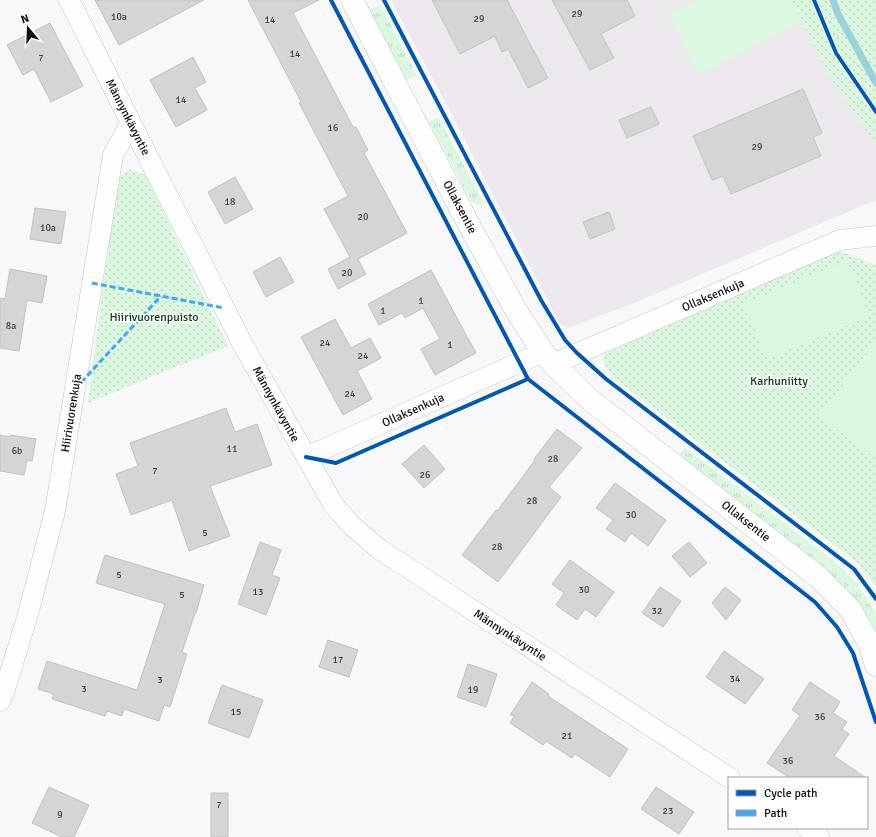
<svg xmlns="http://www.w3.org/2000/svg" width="876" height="837" font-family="Signika,sans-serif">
	<defs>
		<pattern id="grass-tufts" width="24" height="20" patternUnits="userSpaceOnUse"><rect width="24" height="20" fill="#dbf7df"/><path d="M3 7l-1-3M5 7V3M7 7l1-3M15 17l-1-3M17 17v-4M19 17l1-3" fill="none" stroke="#bbd3be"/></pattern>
		<pattern id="park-dots" width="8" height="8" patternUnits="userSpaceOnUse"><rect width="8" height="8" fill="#dbf7df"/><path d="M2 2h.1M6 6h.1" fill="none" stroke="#bbd3be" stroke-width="1.8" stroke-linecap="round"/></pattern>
	</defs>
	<rect width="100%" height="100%" fill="#f8f7f9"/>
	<path fill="#ece8ee" d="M391,0H791L828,74L876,145V200L634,303L568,328L560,324L450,111Z"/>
	<path fill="url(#grass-tufts)" d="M381,6L417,76L406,80L369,9Z
		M438,117L484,204L479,205L471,201L429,122Z
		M685,448L743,492L825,554L843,569L857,583L876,613V633C868,618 860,604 849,591C840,581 829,572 819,563L678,456Z"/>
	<path fill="url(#park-dots)" d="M791,0H876V145L828,74Z
		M130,169L145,175L228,346L88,403L117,178Z
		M836,250L876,265V587L857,562L611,376L602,360L604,354Z"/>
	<path fill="#dbf7df" d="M697,0H791L802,22L698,75L669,14Z
		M847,260L870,316L767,359L744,304Z
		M876,341V458L820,416Z"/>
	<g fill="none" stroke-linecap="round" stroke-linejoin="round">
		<path stroke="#9ad2dc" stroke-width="7" d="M833,0L838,14L876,83"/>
	</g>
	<path fill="#d5d4d6" stroke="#c2c1c2" d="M95,0H204L119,45Z
		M248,0H319L293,13L353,127H356L368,150L364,153L407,233L358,259L366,274L338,289L328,269L350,257L324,209L348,196L299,103L301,102Z
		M432,0H507L548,78L528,88L508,49L502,52L495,36L460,54Z
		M552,0H627L635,16L601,34L614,58L590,70Z
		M50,23L83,86L51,102L34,69L23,75L7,45Z
		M193,57L206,82L195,88L207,110L176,127L150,80Z
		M803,89L822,133L813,137L821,156L731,194L723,176L712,180L693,136Z
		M651,107L659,124L627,138L619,120Z
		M235,177L253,209L225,224L208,192Z
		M35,208L66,212L61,244L30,239Z
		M609,212L615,229L590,239L583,222Z
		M280,257L294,282L266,297L253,272Z
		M10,269L47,276L42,303L27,300L19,351L0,348V298L5,299Z
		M431,270L476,353L435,375L421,349L440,339L423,308L405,318L402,313L379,325L368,304Z
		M335,319L351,348L370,338L381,358L357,371L372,399L343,415L301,337Z
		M226,408L235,432L257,424L272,465L210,486L230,536L189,551L172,500L131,515L116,474L138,466L130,443Z
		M557,429L582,448L549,487L561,497L498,582L462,555L496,510L497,511L535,460L534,459Z
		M0,435L10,437V435L36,439L32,461L27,460L24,475L0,471Z
		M424,445L445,469L424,488L402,464Z
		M615,483L666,520L648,546L631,533L625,542L606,529L613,520L596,508Z
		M260,542L281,550L272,575L280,578L266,615L238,604Z
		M689,542L707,563L690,577L672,556Z
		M105,555L204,585L196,613H195L182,652L187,654L170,707L164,705L159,721L124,709L122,716L107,711L105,716L52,699L54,694L38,689L47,661L137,690L165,604L96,583Z
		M570,560L614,592L596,617L585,609L577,620L556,605L564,593L552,584Z
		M660,587L681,601L663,627L642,613Z
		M725,587L741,600L726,620L712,603Z
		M328,640L358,650L349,677L319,667Z
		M724,651L764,679L745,704L706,677Z
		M468,664L497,674L486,707L457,697Z
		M532,682L549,694L548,696L628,749L610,777L575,754L572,758L546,741L543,745L510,723L514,716L510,715Z
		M810,682L840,702L833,713L847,722L842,729L849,734L834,756L866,778H790L767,763L800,715L792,710Z
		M222,685L263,700L249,738L208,723Z
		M49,787L89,805L74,837H62L32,823Z
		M656,787L694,812L679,834L641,809Z
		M211,793H228V837H211Z"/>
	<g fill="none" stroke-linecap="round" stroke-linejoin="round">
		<defs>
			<path id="street" d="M69,0L242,343L333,504L351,525L379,549L730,778
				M553,364L840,240L876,236
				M306,457L543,352
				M0,701L4,692L27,618L55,511L113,155L131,123
				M807,828L819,836"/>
			<path id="secondary" d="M352,0L469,225L517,312L543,352L553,364L589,399L818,577L850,609L869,643L876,665"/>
		</defs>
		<use href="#street" stroke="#c5c4c6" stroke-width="21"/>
		<use href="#secondary" stroke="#c5c4c6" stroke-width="23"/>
		<use href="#street" stroke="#fefefe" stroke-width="20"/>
		<use href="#secondary" stroke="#fefefe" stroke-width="22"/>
		<path stroke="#3fa9f5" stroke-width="3" stroke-dasharray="6 3" stroke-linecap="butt" d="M92,283L224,308
			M75,389L161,296"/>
		<defs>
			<path id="cycleway" d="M331,0L528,379L815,602L837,627L853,653L876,722
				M384,0L541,300L565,340L577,353L606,379L854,569L876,599
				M814,0L836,53L876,112
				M306,457L336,463L528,379"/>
		</defs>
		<use href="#cycleway" stroke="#fff" stroke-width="6"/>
		<use href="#cycleway" stroke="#0057b8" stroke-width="4"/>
	</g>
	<g text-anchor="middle" stroke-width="3.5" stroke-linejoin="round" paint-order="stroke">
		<g font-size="10" fill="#404041">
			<text x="577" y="17">29</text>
			<text x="119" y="20">10a</text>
			<text x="479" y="22">29</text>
			<text x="270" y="23">14</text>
			<text x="295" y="57">14</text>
			<text x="41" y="61">7</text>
			<text x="181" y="103">14</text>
			<text x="333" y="131">16</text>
			<text x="757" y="150">29</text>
			<text x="230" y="205">18</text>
			<text x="363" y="220">20</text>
			<text x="48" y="231">10a</text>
			<text x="347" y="276">20</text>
			<text x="421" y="304">1</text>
			<text x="383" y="314">1</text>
			<text x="11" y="329">8a</text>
			<text x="325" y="346">24</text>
			<text x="450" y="348">1</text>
			<text x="363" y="359">24</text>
			<text x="350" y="397">24</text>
			<text x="232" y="452">11</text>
			<text x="17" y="454">6b</text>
			<text x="553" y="462">28</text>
			<text x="155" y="474">7</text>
			<text x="425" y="478">26</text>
			<text x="532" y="504">28</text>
			<text x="631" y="518">30</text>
			<text x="205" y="536">5</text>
			<text x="497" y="550">28</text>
			<text x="119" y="578">5</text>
			<text x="584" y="593">30</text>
			<text x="258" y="595">13</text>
			<text x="182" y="598">5</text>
			<text x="657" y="614">32</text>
			<text x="338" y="663">17</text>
			<text x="735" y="682">34</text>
			<text x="160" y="683">3</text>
			<text x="84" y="692">3</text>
			<text x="473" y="693">19</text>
			<text x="236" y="715">15</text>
			<text x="820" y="720">36</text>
			<text x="567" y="739">21</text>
			<text x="788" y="764">36</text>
			<text x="219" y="808">7</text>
			<text x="668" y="814">23</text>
			<text x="60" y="818">9</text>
		</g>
		<g font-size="12" fill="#0f0e0f" stroke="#fff">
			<text transform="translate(128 117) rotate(63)" y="4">Männynkävyntie</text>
			<text transform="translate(460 207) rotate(62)" y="4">Ollaksentie</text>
			<text transform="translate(713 295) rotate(-23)" y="4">Ollaksenkuja</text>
			<text transform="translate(276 404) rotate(61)" y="4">Männynkävyntie</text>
			<text transform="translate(413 410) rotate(-24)" y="4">Ollaksenkuja</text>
			<text transform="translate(71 413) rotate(-81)" y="4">Hiirivuorenkuja</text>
			<text transform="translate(746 521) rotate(38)" y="4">Ollaksentie</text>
			<text transform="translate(510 635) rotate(33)" y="4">Männynkävyntie</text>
		</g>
		<g font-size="12" fill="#003b13" stroke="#fff">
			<text x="154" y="321">Hiirivuorenpuisto</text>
			<text x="779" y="385">Karhuniitty</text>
		</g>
	</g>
	<rect x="728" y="777" width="140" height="52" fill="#ffffff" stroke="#9f9f9f"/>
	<rect x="736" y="790" width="20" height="6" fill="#0057b8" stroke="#9f9f9f"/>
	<text x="764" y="797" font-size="12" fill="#0f0e0f">Cycle path</text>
	<rect x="736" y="810" width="20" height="6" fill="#3fa9f5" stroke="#9f9f9f"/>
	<text x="764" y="817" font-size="12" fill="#0f0e0f">Path</text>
	<g transform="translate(28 28) rotate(341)" stroke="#ffffff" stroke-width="3" paint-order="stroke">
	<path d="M0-3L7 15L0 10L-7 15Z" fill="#0f0e0f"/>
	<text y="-6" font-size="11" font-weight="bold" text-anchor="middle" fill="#0f0e0f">N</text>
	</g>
</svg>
